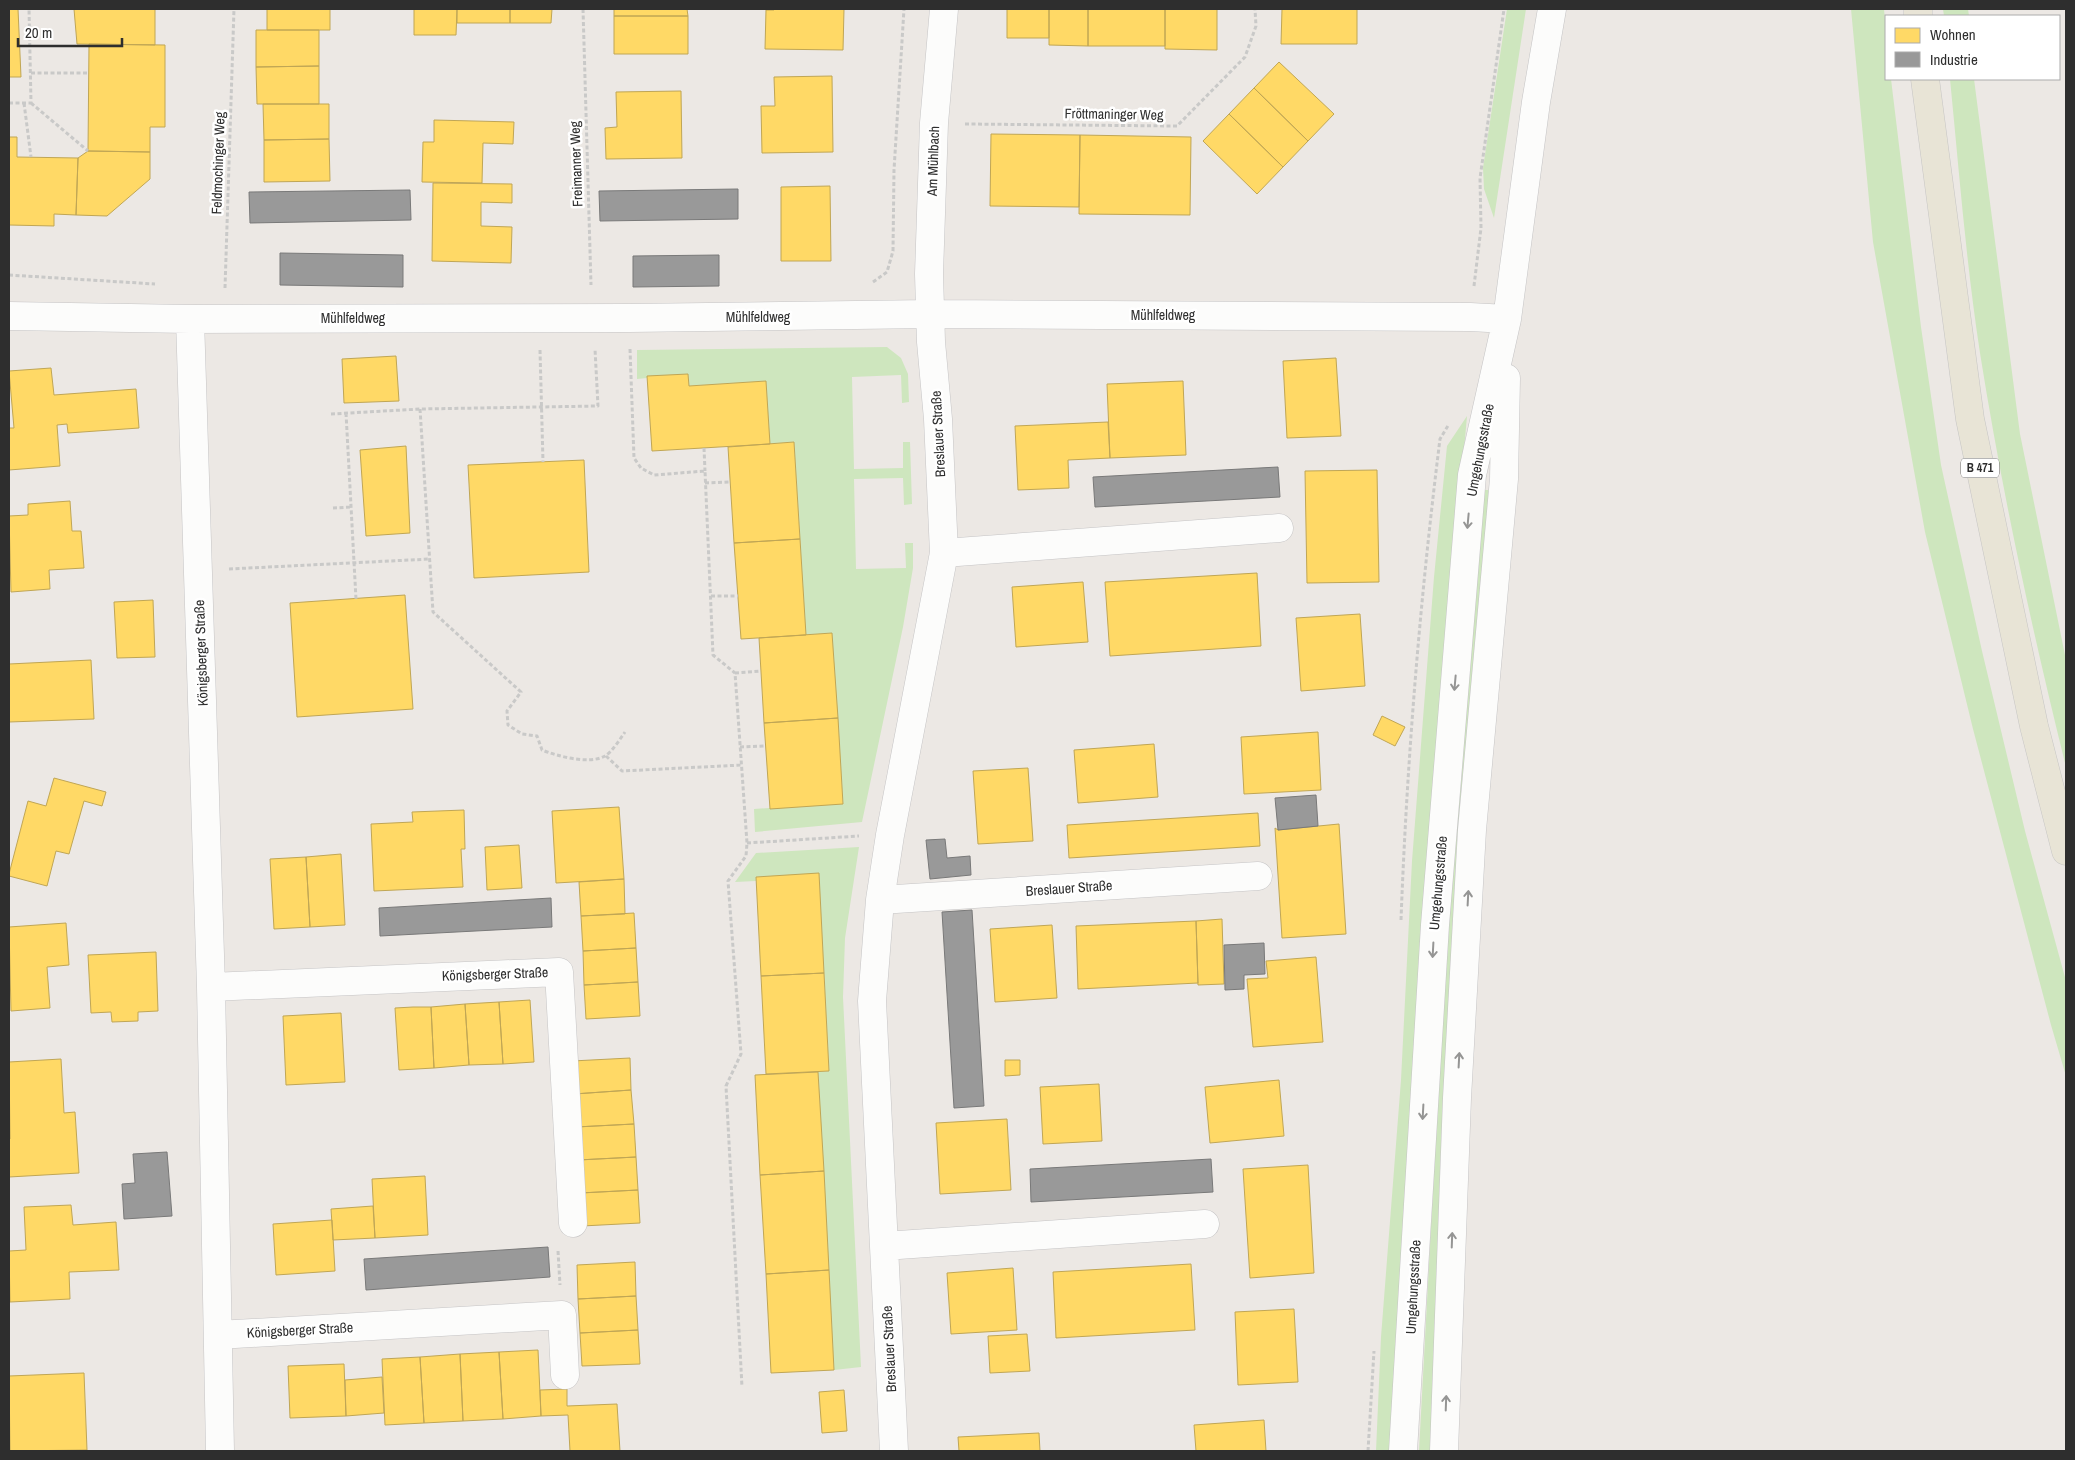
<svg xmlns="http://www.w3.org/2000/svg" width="2075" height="1460" font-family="'Archivo Narrow',sans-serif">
	<rect width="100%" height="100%" fill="#ece8e4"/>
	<path fill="#cee6be" d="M1507,9H1526L1494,218L1484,189L1483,168Z
		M1851,9H1884L1886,32V79H1891L1921,327L1941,465L1982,651L2025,831L2066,981V1076L2051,1025L1973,729L1925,532L1873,242Z
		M1943,9H1968L1969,16H1944Z
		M1950,79H1974L2020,434L2066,660V767C2032,630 2002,492 1980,353C1966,262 1959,170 1950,79Z
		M887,347L901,358L908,374L909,402L902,403L901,375L852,377L854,469L903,468V442H910L912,504L904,505L903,478L854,479L856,569L906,568L905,543H913V568L903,627L862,822L755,832L754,809L843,803L832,633L806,635L794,442L770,444L766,381L689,386L688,374L637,379V350Z
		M1467,416L1453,575L1398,1451H1376L1381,1337L1401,1080L1412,861L1434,577L1447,446Z
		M1484,490H1488L1491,493L1450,996L1441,1146L1431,1451H1419L1445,966Z
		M859,847L845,938L843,997L861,1367L834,1370L818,1072L829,1071L819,874L756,877V881L735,882L756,853Z"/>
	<path fill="#ffd966" stroke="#c0a655" d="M9,9H18L21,77H9Z
		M74,9H155V45L77,44Z
		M267,9H330V30H267Z
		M414,9H457L456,35H414Z
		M457,9H510V23H457Z
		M510,9H552L551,23H510Z
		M614,9H687L688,16H614Z
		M774,9H844L843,50L765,49L766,10H774Z
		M1007,9H1049V38H1007Z
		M1049,9H1088V46L1049,45Z
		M1088,9H1165V46H1088Z
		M1165,9H1217V50L1165,49Z
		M1282,9H1357V44H1281Z
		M614,16H688V54H614Z
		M256,30H319V66L256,67Z
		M89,44L165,45V127H150V152L88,151Z
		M1279,62L1334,114L1308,141L1254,88Z
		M319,66V104H257L256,67Z
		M832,76L833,152L762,153L761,106H775L774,77Z
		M1254,88L1308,141L1283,167L1229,114Z
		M681,91L682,158L606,159L605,128L617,127L616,92Z
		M263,104H329V139L264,140Z
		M1229,114L1283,167L1257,194L1203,141Z
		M434,120L514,122L513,144L483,143L482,183L422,182L423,142H434Z
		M991,134L1080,135L1079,207L990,206Z
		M1080,135L1191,137L1190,215L1079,214Z
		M9,137H17V157L78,158L76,215L54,214V226L9,225Z
		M329,139L330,181L264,182V140Z
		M88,151L150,152V179L107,216L76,215L78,158Z
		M433,183L512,184V203L481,202V226L512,227L511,263L432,261Z
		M830,186L831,261H781V187Z
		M396,356L399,401L344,403L342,359Z
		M1336,358L1341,436L1287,438L1283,361Z
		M51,368L54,395L136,389L139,428L68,433L67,424L57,425L60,466L9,470V428H14L9,371Z
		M688,374L689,386L766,381L770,444L652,451L647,376Z
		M1183,381L1186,455L1110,458L1107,384Z
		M1108,422L1110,458L1068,460L1069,488L1018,490L1015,426Z
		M794,442L800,539L734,543L728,447Z
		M406,446L410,533L366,536L360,450Z
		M584,460L589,572L474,578L468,465Z
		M1377,470L1379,582L1307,583L1305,471Z
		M70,501L72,531H81L84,568L49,570L50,589L11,592L9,516L28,515V504Z
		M800,539L806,635L741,639L734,543Z
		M1257,573L1261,646L1110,656L1105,582Z
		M1083,582L1088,642L1016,647L1012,587Z
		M405,595L413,709L297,717L290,603Z
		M153,600L155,657L117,658L114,602Z
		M1360,614L1365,686L1301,691L1296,618Z
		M832,633L838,718L764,723L759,638Z
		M91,660L94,719L9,722V664Z
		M1382,716L1405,727L1395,746L1373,735Z
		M838,718L843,804L770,809L764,723Z
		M1318,732L1321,790L1244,794L1241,737Z
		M1154,744L1158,797L1078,803L1074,750Z
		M1028,768L1033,841L978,844L973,771Z
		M54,778L106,792L102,806L84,801L69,854L56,851L47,886L9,876V874L28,801L46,806Z
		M619,807L624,879L556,883L552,811Z
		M464,810L465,849H461L463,887L374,891L371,824L413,822L412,812Z
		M1258,813L1260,846L1069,858L1067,825Z
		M1339,824L1346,934L1282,938L1275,828L1278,830Z
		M519,845L522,888L487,890L485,847Z
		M341,854L345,925L310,927L306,857Z
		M306,857L310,927L274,929L270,859Z
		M819,873L824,973L761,976L756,877Z
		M624,879L625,914L581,916L579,882Z
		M634,913L636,948L583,951L581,916Z
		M1222,919L1224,984L1198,985L1196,921Z
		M1196,921L1198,983L1078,989L1076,926Z
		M66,923L69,965L47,967L50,1008L11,1011L9,927Z
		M1052,925L1057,998L995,1002L990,929Z
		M636,948L638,982L584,985L583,951Z
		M156,952L158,1011L138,1012V1021L112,1022L111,1012L91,1013L88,955Z
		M1316,957L1323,1042L1253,1047L1247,979L1268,978L1266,961Z
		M824,973L829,1071L766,1074L761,976Z
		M638,982L640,1016L586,1019L584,985Z
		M530,1000L534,1062L503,1064L499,1002Z
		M499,1002L503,1064L469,1065L465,1004Z
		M465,1004L469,1065L434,1068L431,1007Z
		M413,1007H431L434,1068L399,1070L395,1008Z
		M341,1013L345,1082L286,1085L283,1016Z
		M630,1058L631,1090L574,1094L572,1061Z
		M61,1059L64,1113L75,1112L79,1173L9,1177V1139H10L9,1062Z
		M1005,1060H1020V1075L1005,1076Z
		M818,1072L824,1171L760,1175L755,1075Z
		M1279,1080L1284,1136L1210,1143L1205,1087Z
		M1099,1084L1102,1141L1043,1144L1040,1087Z
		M631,1090L634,1124L576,1127L574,1094Z
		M1007,1119L1011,1190L940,1194L936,1123Z
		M634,1124L636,1157L578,1160L576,1127Z
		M636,1157L638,1190L580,1193L578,1160Z
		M1308,1165L1314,1273L1250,1278L1243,1169Z
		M824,1171L829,1270L766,1274L760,1175Z
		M425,1176L428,1235L375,1238L372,1179Z
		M638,1190L640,1223L582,1226L580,1193Z
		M71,1205L73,1225L116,1222L119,1270L69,1272L70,1299L10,1302L9,1251L26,1250L24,1207Z
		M373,1206L375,1238L333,1240L331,1209Z
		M332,1220L335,1271L276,1275L273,1224Z
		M635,1262L636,1296L578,1299L577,1265Z
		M1191,1264L1195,1330L1056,1338L1053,1272Z
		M1013,1268L1017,1330L951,1334L947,1273Z
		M829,1270L834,1370L771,1373L766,1274Z
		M636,1296L638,1330L580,1333L578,1299Z
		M1294,1309L1298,1382L1238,1385L1235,1312Z
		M638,1330L640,1364L582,1366L580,1333Z
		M1027,1334L1030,1371L990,1373L988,1336Z
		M538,1350L541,1416L503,1419L499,1352Z
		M499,1352L503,1419L463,1421L460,1354Z
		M460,1354L463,1421L424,1423L420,1357Z
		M420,1357L424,1423L385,1425L382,1359Z
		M344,1364L346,1416L290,1418L288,1366Z
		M84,1373L87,1450L10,1451L9,1376Z
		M382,1377L384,1413L346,1416L345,1380Z
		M567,1389V1406L617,1404L620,1451H570L568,1415L541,1416L540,1390Z
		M844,1390L847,1431L822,1433L819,1392Z
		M1264,1420L1266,1451H1196L1194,1425Z
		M1039,1433L1040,1451H959L958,1437Z"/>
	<path fill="#999" stroke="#797979" d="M738,189V219L600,221L599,191Z
		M410,190L411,220L250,223L249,192Z
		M280,253L403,255V287L280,285Z
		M719,255V286L633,287V256Z
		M1278,467L1280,497L1095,507L1093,477Z
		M1316,795L1318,826L1278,830L1275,798Z
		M945,839L947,858L970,856L971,875L930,879L926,840Z
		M551,898L552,927L380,936L379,908Z
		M972,910L984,1106L954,1108L942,912Z
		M1264,943L1265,974L1244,975V989L1225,990L1224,945Z
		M167,1152L172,1216L124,1219L122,1184L135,1183L133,1154Z
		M1211,1159L1213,1192L1031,1202L1030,1169Z
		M548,1247L550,1277L366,1290L364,1259Z"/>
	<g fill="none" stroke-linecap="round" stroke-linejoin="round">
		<defs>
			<path id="minor" d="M9,316L190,319L630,318L930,314L1470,317L1507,319
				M190,319L211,987L220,1451
				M944,553L1279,528
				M880,900L1258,876
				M211,987L559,972L573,1223
				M884,1246L1205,1224
				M218,1335L562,1315L565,1375
				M894,1451L872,1001L880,900L890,835L944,553L938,419L931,342L929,274L934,123L944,9
				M1403,1451L1435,925L1472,475L1507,319L1536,102L1552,9
				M1444,1451L1457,1098L1472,830L1504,479L1506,378"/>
			<path id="major" d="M1918,9V16
				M1925,79L1970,419L2034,726L2066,851"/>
		</defs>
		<use href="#minor" stroke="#c5c4c5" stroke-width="29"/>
		<use href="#major" stroke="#c6c5c4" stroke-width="29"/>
		<path stroke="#c9c9c8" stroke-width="3" stroke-dasharray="4 2.5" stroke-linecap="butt" d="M583,9L591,285
			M31,73H89
			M9,103H31L29,9
			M24,103L31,157
			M31,103L88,151
			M965,124L1177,126L1245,57L1256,26L1255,9
			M9,275L155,284
			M873,282L887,272L893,251L894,170L904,9
			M1474,286L1481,228L1480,178L1504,9
			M225,288L234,9
			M630,349L634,458L641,468L654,475L705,471L713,655L735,673L747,843L746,856L728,881L741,1054L726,1086L742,1387
			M540,350L543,462
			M420,409L433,612L521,692L507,711L508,725L522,734L537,736L542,750C557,756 589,765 605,756C612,752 620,739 625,732
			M346,413L356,599
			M331,414L420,409L598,406L595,349
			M704,448L705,471
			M705,483L731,482
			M333,508L351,507
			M229,569L430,559
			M711,596H738
			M735,673L761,671
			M740,747L766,746
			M606,756L622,771L742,765
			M747,843L859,836
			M1401,920C1407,760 1420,599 1440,439L1449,424
			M558,1251L560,1285
			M1368,1451L1374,1351"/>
		<use href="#minor" stroke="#fcfcfb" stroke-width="28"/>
		<use href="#major" stroke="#e8e4d6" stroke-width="28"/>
	</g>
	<defs><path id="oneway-shaft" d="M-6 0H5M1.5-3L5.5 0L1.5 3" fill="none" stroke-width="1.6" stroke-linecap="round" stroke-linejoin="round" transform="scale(1.25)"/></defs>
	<g stroke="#959594">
		<use href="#oneway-shaft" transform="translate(1468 521) rotate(95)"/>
		<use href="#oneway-shaft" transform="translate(1455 683) rotate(95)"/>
		<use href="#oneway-shaft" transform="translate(1468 898) rotate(-87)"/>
		<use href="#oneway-shaft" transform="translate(1433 950) rotate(93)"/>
		<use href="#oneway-shaft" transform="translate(1459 1060) rotate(-87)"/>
		<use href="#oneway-shaft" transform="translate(1423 1112) rotate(93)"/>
		<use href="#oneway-shaft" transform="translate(1452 1240) rotate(-88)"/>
		<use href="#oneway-shaft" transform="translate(1446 1403) rotate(-88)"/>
	</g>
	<g text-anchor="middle" stroke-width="5" stroke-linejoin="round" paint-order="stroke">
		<rect fill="#fff" stroke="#6d6d6d" stroke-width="1" x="1961" y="458.5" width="38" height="19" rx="4"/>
		<g font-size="12" font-weight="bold" fill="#2e2e2e">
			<text x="1980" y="472">B 471</text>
		</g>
		<g font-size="14" fill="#2e2e2e" stroke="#fff">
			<text transform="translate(1114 114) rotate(1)" y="5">Fröttmaninger Weg</text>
			<text transform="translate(933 161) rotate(-88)" y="5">Am Mühlbach</text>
			<text transform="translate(218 163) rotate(-88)" y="5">Feldmochinger Weg</text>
			<text transform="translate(576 164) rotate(-92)" y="5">Freimanner Weg</text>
			<text x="1163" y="320">Mühlfeldweg</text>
			<text x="758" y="322">Mühlfeldweg</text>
			<text x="353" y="323">Mühlfeldweg</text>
			<text transform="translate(938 434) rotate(-93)" y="5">Breslauer Straße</text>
			<text transform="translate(1480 450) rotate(-79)" y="5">Umgehungsstraße</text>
			<text transform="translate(201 653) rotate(-92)" y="5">Königsberger Straße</text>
			<text transform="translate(1438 883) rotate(-85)" y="5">Umgehungsstraße</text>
			<text transform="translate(1069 888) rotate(-4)" y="5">Breslauer Straße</text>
			<text transform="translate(495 974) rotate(-2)" y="5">Königsberger Straße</text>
			<text transform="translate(1413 1287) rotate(-87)" y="5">Umgehungsstraße</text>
			<text transform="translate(300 1330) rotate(-3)" y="5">Königsberger Straße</text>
			<text transform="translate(889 1349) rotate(-93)" y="5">Breslauer Straße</text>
		</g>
	</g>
	<rect width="2075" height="1460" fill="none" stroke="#2e2e2e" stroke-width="20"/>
	<rect x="1885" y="15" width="175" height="65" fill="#ffffff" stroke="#ababab"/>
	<rect x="1895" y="28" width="25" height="15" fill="#ffd966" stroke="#ababab"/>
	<text x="1930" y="40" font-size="15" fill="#2e2e2e">Wohnen</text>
	<rect x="1895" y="52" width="25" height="15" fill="#999999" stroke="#ababab"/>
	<text x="1930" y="65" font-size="15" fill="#2e2e2e">Industrie</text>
	<path d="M18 38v8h104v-8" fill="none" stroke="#2e2e2e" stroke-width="2.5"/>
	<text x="25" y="38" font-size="15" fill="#2e2e2e" stroke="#ffffff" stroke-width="4" paint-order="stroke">20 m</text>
</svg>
